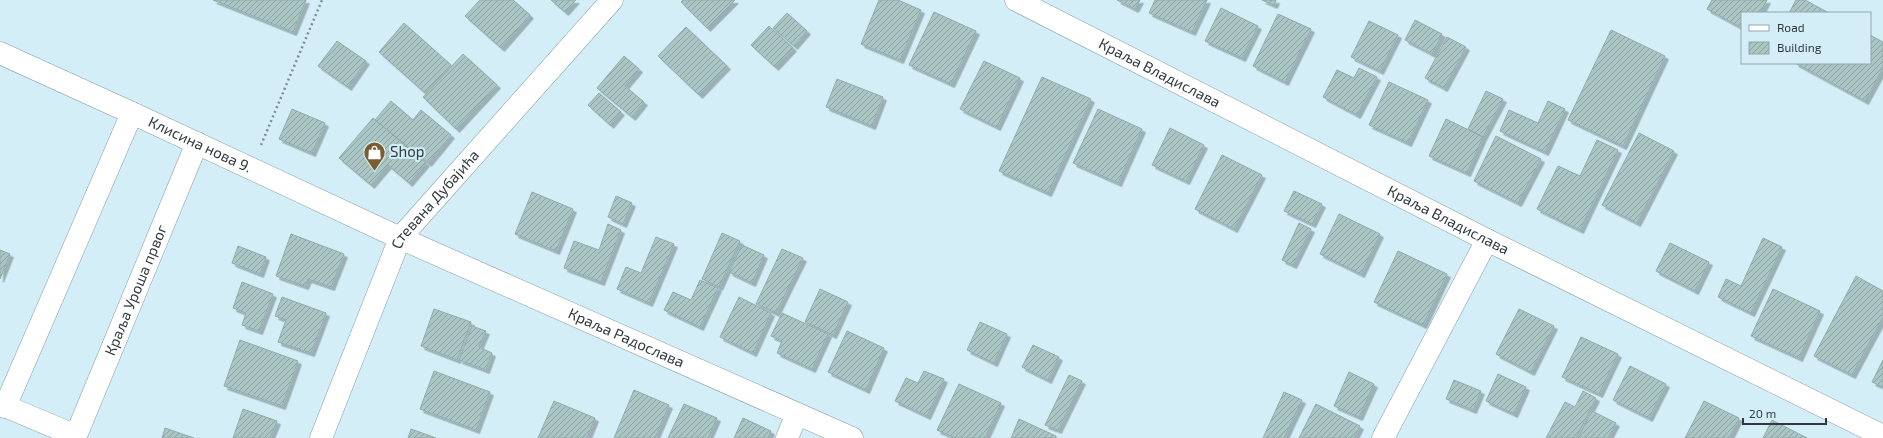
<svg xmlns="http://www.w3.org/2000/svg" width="1883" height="438" font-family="'Exo 2',sans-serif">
	<defs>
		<pattern id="building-hatch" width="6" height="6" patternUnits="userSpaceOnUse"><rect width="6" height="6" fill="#a9c6c4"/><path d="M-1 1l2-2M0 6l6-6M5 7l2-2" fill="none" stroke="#8aa2a1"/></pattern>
		<filter id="shadow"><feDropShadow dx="3.5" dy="3.5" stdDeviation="0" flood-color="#0004"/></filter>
	</defs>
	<rect width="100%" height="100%" fill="#d3eef7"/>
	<path fill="url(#building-hatch)" stroke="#8facaa" filter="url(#shadow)" d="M213,0H306L293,32Z
		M480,0H513L530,15L501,48L465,16Z
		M551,0H576L565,12Z
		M683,0H735L707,28L681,2Z
		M879,0H898L921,10L900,60L861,44Z
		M1117,0H1140L1135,9Z
		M1155,0H1207L1192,32L1149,13Z
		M1262,0H1276L1274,5Z
		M1712,0H1767L1760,13H1742V28L1707,9Z
		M1796,0H1805L1829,13H1789Z
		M1221,8L1258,26L1242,58L1205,41Z
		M934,12L976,31L951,84L909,65Z
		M787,13L807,31L794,46L773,28Z
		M1278,14L1311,29L1285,82L1253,66Z
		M1415,20L1442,34L1432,54L1405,40Z
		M1369,21L1398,35L1380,71L1351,57Z
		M404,23L451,65L425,93L379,52Z
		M769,26L793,48L775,67L751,45Z
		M686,27L727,66L699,95L658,56Z
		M1611,30L1665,56L1623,146L1568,120Z
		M1870,35L1883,42V68L1865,101L1795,63H1870Z
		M1447,37L1466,47L1444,88L1425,78Z
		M337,41L366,61L348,87L318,66Z
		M463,54L497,85L456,129L423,97Z
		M624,56L639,69L625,86L644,102L632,117L597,88Z
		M984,61L1020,78L997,127L960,109Z
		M1359,68L1377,77L1357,115L1323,97L1337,70L1354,78Z
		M1042,77L1091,99L1048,193L999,171Z
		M837,79L883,97L872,126L826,107Z
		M1389,82L1428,100L1408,143L1369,125Z
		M1486,91L1503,99L1483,137L1468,129Z
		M599,93L621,112L610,125L588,105Z
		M391,101L413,120L421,110L451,135L428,163L375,120Z
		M1548,101L1565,109L1545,152L1500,131L1509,110L1538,123Z
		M292,109L325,123L312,153L279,139Z
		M1098,109L1142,129L1118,183L1073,163Z
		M373,118L426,163L409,183L388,165L371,185L339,158Z
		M1446,119L1483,137L1467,173L1429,156Z
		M1170,128L1204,145L1186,181L1152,165Z
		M1639,133L1674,151L1637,223L1602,205Z
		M1496,136L1541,159L1518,203L1474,181Z
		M1597,140L1618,150L1580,230L1537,209L1558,166L1580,176Z
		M1222,155L1262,175L1234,229L1195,209Z
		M1294,191L1322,204L1312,224L1284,211Z
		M532,192L573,209L556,251L515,234Z
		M616,196L632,203L623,224L608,217Z
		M1339,214L1380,234L1361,274L1320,254Z
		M1299,223L1311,229L1293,265L1282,260Z
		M608,224L621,230L601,282L564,268L574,241L599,250Z
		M722,233L740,241L719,287L702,279Z
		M291,234L344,254L331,287L308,279L305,286L276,276Z
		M656,237L674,244L649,303L617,289L626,267L641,273Z
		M1763,238L1782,247L1751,313L1718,297L1726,279L1741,286Z
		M1670,243L1709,262L1695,291L1656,271Z
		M742,245L764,255L752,283L729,272Z
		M238,246L266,257L260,274L232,263Z
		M782,249L803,258L776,313L756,304Z
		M0,250L10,254L0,279Z
		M1398,251L1447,274L1423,325L1374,302Z
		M1856,276L1883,291V317L1852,375L1814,356Z
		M700,280L718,288L700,327L664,310L673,292L691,300Z
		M242,282L273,294L259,331L242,325L246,313L233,308Z
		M820,289L848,302L833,335L805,322Z
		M1773,289L1820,311L1799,358L1751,336Z
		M282,297L326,313L311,353L278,342L286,320L275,316Z
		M739,297L771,313L753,353L720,337Z
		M434,309L471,322L457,360L421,346Z
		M1519,309L1554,326L1531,372L1496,354Z
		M782,313L828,334L812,369L777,353L782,341L771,336Z
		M980,322L1007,334L994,363L967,350Z
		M472,326L486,331L479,347L492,353L486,370L459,360Z
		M847,331L884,348L866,390L828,372Z
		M1581,337L1618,354L1599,394L1562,377Z
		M240,340L298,361L282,406L224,386Z
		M1033,345L1059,357L1048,380L1022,367Z
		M1883,360V387L1872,382Z
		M1630,366L1666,384L1649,418L1613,400Z
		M434,371L490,392L476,430L420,409Z
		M924,371L944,379L927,416L895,401L906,378L918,383Z
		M1349,372L1374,384L1359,417L1334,406Z
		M1498,374L1526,387L1514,414L1486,401Z
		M1069,375L1082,381L1058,430L1045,425Z
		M1454,380L1481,391L1473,410L1446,399Z
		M959,384L1001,403L985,438H956L937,430Z
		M634,390L669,405L655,438H614Z
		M1583,391L1596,398L1576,438H1546L1565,402L1575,407Z
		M1284,392L1302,400L1284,438H1263Z
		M554,401L595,418L587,438H538Z
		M1704,401L1739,418L1729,438H1685Z
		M684,404L717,418L708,438H668Z
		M1316,404L1360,426L1354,438H1299Z
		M243,409L277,421L270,438H233Z
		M1592,411L1616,423L1608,438H1578Z
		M743,418L771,431L768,438H734Z
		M1019,419L1056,436V438H1011Z
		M1772,420L1807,438H1763Z
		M165,428L194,438H162Z
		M411,429L436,438H408Z"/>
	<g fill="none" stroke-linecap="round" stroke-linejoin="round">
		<defs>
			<g id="minor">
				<path id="s1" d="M1016,0L1487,240L1883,436"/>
				<path id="s2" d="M0,53L132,113L400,238L852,438"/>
				<path d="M0,404L76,436"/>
				<path d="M5,407L132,113"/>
				<path id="s3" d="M75,438L197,143"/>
				<path id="s4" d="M321,438L400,238L612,0"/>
				<path d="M787,438L797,414"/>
				<path d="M1383,438L1487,240"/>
			</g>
		</defs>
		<use href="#minor" stroke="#859fa8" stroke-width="23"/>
		<path stroke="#7c8e94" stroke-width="2.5" stroke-dasharray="2 3" stroke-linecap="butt" d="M261,145L322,0"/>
		<use href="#minor" stroke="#fff" stroke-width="22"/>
	</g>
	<defs>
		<symbol id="shop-pin" viewBox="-11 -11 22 30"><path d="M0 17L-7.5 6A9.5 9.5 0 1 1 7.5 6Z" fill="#7a5c30" stroke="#d3eef7"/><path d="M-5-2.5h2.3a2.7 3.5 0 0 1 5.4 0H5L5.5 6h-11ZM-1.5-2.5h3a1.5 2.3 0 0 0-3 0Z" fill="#fff"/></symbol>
	</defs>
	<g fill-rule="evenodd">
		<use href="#shop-pin" x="362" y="140" width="25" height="34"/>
	</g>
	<g text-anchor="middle" stroke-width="4" stroke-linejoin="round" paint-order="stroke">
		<g font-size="15" fill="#303a3e" stroke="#d3eef7">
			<text dy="5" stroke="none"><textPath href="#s1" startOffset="161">Краља Владислава</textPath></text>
			<text dy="5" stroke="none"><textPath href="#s2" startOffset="220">Клисина нова 9.</textPath></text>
			<text dy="5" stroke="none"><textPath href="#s4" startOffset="267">Стевана Дубајића</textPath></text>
			<text dy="5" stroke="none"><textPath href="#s1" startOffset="485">Краља Владислава</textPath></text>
			<text dy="5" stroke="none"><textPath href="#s3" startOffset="160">Краља Уроша првог</textPath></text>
			<text dy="5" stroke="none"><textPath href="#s2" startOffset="688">Краља Радослава</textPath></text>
		</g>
		<g font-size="15" fill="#303a3e" stroke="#d3eef7" text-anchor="start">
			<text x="390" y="157">Shop</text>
		</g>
	</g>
	<rect x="1741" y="12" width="130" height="52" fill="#d3eef7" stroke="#92a6ad"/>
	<rect x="1749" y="25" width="20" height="6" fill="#ffffff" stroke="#92a6ad"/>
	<text x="1777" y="32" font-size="12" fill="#303a3e">Road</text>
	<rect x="1749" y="42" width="20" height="12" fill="url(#building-hatch)" stroke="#92a6ad"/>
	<text x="1777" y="52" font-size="12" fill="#303a3e">Building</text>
	<path d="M1743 418v6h83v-6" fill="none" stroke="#303a3e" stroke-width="2"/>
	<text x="1749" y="418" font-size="12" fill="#303a3e" stroke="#d3eef7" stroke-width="3" paint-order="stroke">20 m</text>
</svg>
